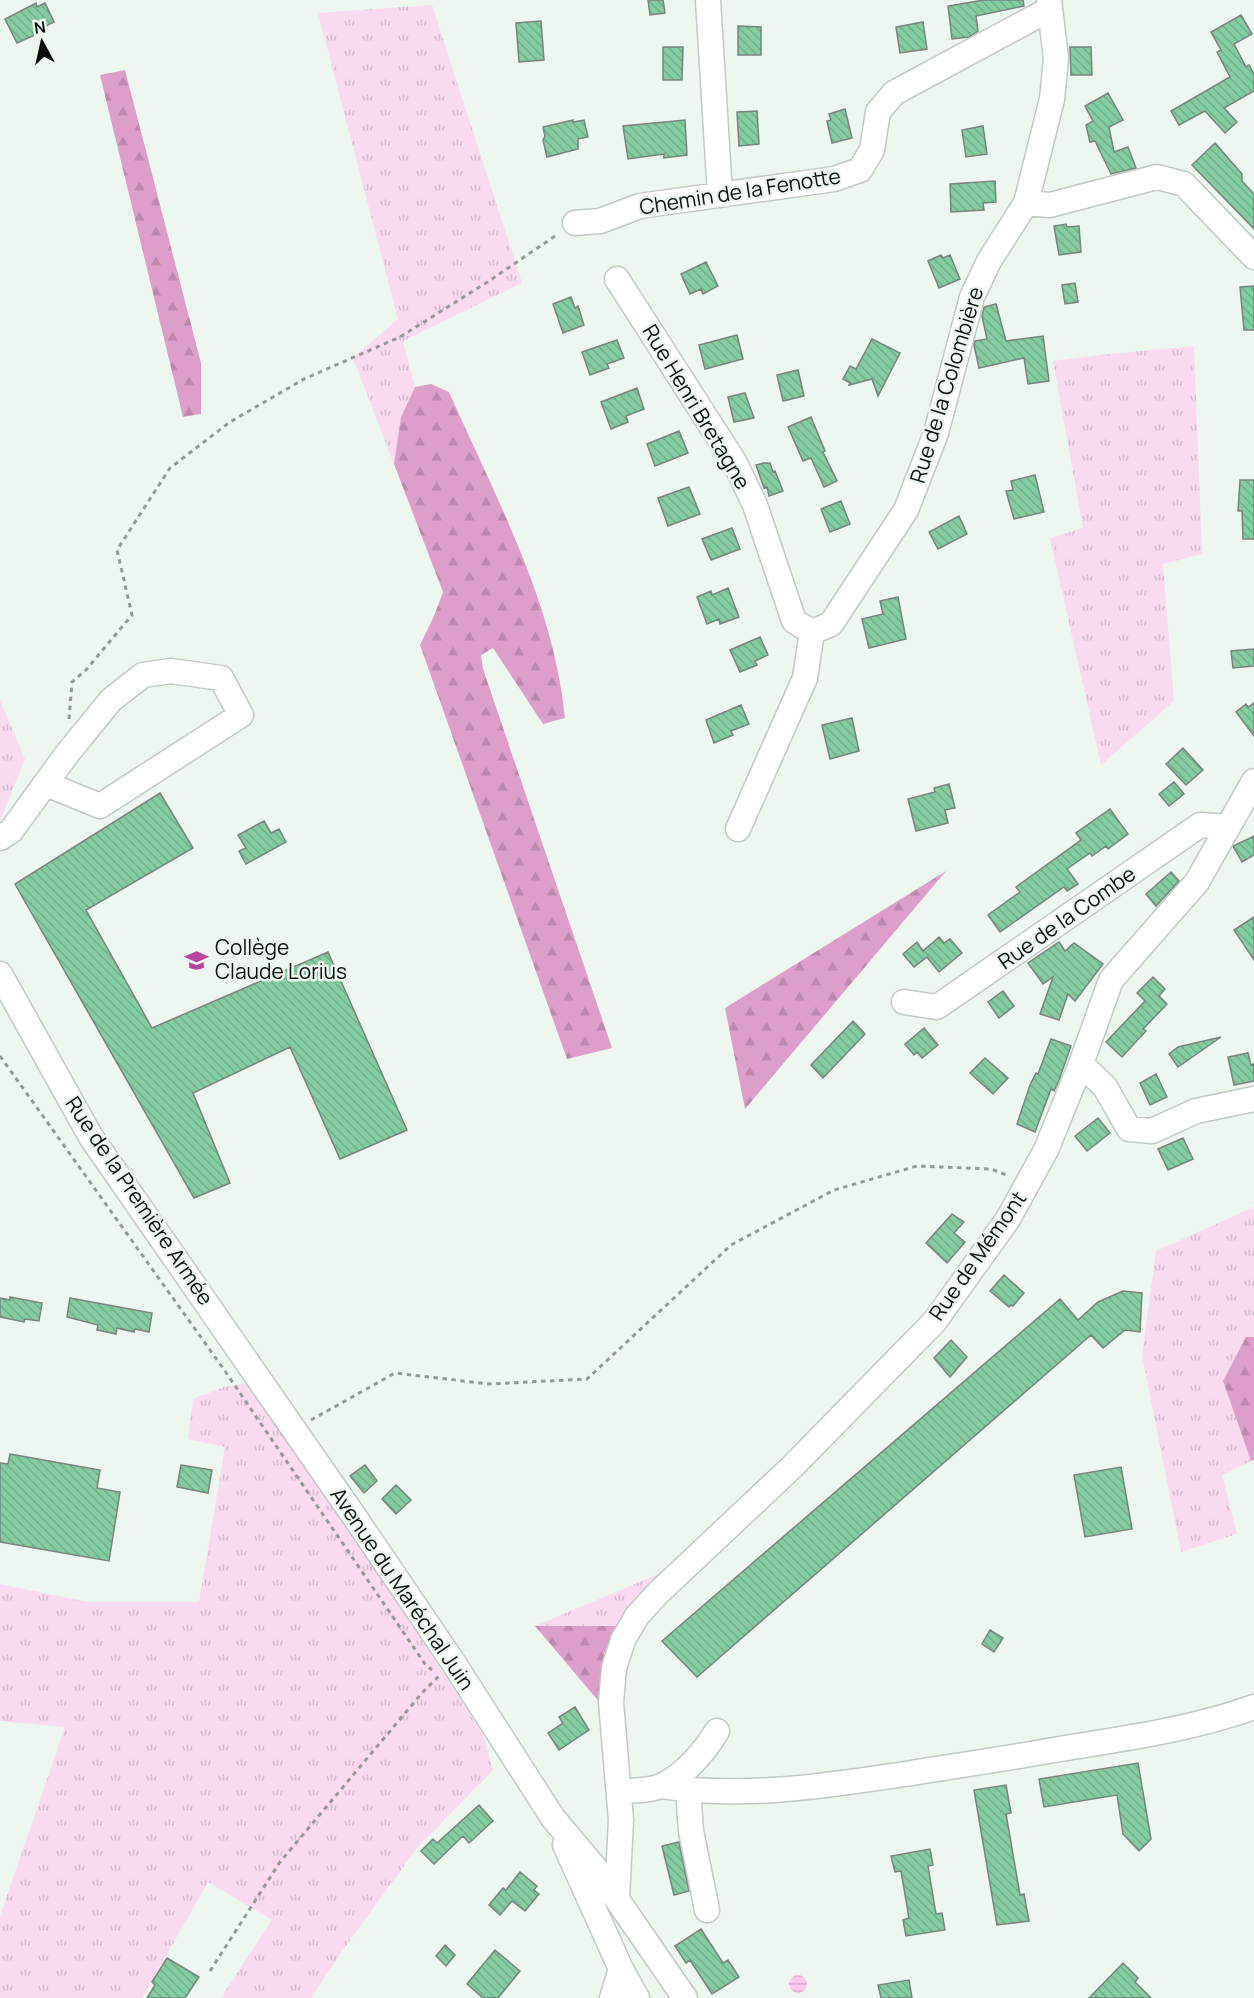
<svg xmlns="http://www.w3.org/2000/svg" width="1254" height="1998" font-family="Manrope,sans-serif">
	<defs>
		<pattern id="grass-tufts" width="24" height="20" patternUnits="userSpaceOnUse" patternTransform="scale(1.5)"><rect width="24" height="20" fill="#f9daf0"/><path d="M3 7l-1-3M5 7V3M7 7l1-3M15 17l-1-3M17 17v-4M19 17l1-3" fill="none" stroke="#d4bacd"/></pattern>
		<pattern id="forest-firs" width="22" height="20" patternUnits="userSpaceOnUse" patternTransform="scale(1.5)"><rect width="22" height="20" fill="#de9ecc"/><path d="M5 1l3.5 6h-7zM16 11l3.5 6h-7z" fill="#bd87ae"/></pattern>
		<pattern id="water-rules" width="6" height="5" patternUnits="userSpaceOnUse" patternTransform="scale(1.5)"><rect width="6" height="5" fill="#fdc8ee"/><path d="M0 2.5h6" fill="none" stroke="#d8abcb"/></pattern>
		<pattern id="building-back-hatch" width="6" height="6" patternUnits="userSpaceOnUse" patternTransform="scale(1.5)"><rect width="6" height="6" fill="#83cda1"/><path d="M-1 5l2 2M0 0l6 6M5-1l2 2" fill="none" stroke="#70af89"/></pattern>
	</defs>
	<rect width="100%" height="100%" fill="#edf7f0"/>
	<path fill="url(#grass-tufts)" d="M432,5L522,283L403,341L415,387L401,417L394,464L353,358L398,319L318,13Z
		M1194,346L1202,554L1163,564L1174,701L1101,765L1050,538L1083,528L1053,361L1109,354Z
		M0,700L25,759L0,821Z
		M1254,1207V1337H1246L1223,1381L1251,1461L1222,1475L1237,1534L1181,1552L1142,1355L1156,1251Z
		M256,1381L483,1735L493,1770L417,1848L348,1943L311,1998H221L272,1920L208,1882L142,1998H0V1916L65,1727L0,1721V1584L88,1602H199L225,1447L188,1439L193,1399L224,1387Z
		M668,1570L639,1598L617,1626H535Z"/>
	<path fill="url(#forest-firs)" d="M125,70L201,363V414L183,417L100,75Z
		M431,384L449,392C495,496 554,603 565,718L543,724L493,648L481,655L483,669L612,1048L567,1059L420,645L434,616L443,592L394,464L401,417L415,387Z
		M946,871L745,1109L725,1008Z
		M1246,1337H1254V1460L1251,1461L1223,1381Z
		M535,1626H617L604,1654L601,1704Z"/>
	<path fill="url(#water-rules)" d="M789 1984a9 9 0 1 1 18 0a9 9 0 1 1-18 0Z"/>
	<path fill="url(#building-back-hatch)" stroke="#7a827d" stroke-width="1.5" d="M648,0H663L665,13L650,15Z
		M984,0H1023L1024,6L976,16L978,31L969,37L952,39L948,6Z
		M36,3L37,7L45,3L54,22L36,31L37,34L17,43L5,19Z
		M1241,15L1252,34L1234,44L1246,67L1249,65L1254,74V91L1224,108L1237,122L1225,133L1205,111L1179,125L1171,111L1230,77L1217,52L1221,50L1211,32Z
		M541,21L544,60L519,62L516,23Z
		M923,22L927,49L900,53L896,27Z
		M738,26L761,27V55H738Z
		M663,47H683L682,80H663Z
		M1070,47H1091L1092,75H1071Z
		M1108,93L1123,120L1109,127L1114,152L1128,147L1136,168L1111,174L1095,141L1090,142L1086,125L1093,121L1085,106Z
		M845,109L852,138L832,143L827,121L831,120L829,114Z
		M757,111L759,144L739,146L737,112Z
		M573,120V122L584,120L588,137L578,139V149L547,157L543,140L545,136L543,127Z
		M685,120L687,155L664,158V154L628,159L623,126Z
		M983,126L987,154L966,157L962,130Z
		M1215,143L1242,174V181L1254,194V229L1192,165Z
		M995,181L996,202L983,203L984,210L951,212L950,184Z
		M1066,224L1067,227L1079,226L1081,252L1059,255L1054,226Z
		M941,255L943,258L950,255L960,279L939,288L928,261Z
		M706,262L718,286L703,294L701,289L690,294L681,274Z
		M1075,283L1078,302L1065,304L1062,285Z
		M1254,286V330H1244L1240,287Z
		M571,297L575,308L578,306L584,325L563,333L553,304Z
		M996,304L1006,341L1043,336L1049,381L1028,384L1024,358L979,368L974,345L975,341L987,339L982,316L984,307Z
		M737,335L743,359L705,369L699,345Z
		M872,339L900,353L878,396L872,379L849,385L850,383L843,379L850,366L856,369Z
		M617,340L624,358L607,364L609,368L590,375L582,352Z
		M798,370L804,396L783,401L777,375Z
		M637,388L644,409L626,416L628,422L611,429L601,402Z
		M745,393L754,418L734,422L728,397Z
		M811,417L825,451L823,452L837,481L824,487L811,458L803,461L788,427Z
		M679,431L688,453L655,466L647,444Z
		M764,463H770L773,472L775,471L783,491L769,496L767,487L764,488L756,465Z
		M1035,475L1044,512L1014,519L1006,491L1013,490L1011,481Z
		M1240,480H1254V539H1243L1242,511H1238Z
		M689,487L700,514L668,526L658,498Z
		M841,501L850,524L830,532L821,509Z
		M959,516L967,534L938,549L929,532Z
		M732,528L740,549L711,560L702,539Z
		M728,588L739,617L720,624L719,619L707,624L697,597L711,591L712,595Z
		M898,597L906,639L869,648L862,619L883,614L880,601Z
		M760,637L768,655L755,661L757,665L740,672L730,650Z
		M1254,649V666L1233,668L1231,651Z
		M1254,703V736L1236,712L1246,704L1248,707Z
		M741,705L749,724L731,731L733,735L714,743L706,720Z
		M852,718L859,751L830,759L822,725Z
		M1183,748L1203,770L1186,785L1166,764Z
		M1174,782L1184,794L1169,806L1159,794Z
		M949,784L955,808L945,810L948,823L916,831L908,799L935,792L934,788Z
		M160,793L193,848L86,910L152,1028L328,952L407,1130L340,1159L290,1047L193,1093L230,1183L194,1198L15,884Z
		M1110,809L1128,834L1108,849L1106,846L1092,856L1090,853L1067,869L1078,884L1067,891L1064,887L1000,932L988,915L1020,892L1016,887L1081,840L1076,833Z
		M264,821L271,833L279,829L286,842L246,864L239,851L246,848L238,835Z
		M1254,836V855L1242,862L1233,846Z
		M1171,872L1179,881L1156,906L1146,894Z
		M1254,917V960L1234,930Z
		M939,937L944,943L950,939L962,953L939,972L927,957L914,967L903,954L917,942L923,951Z
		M1059,942L1065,951L1074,943L1103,964L1075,1001L1068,994L1059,1020L1040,1014L1053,977L1043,984L1028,963Z
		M1153,977L1165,989L1159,996L1167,1004L1143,1029L1146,1031L1122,1057L1106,1042L1145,1001L1137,993Z
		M1003,991L1014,1006L999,1018L988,1002Z
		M853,1021L865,1034L823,1078L811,1065Z
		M924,1028L938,1045L922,1058L917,1052L914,1055L905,1044Z
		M1221,1037L1178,1067L1169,1054L1178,1047Z
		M1051,1039L1071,1046L1059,1080L1054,1091L1051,1089L1035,1132L1017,1124L1030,1085L1036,1073L1038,1074Z
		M1248,1053L1251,1065L1254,1064V1081L1234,1085L1228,1057Z
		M985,1058L1008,1078L993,1094L970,1073Z
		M1156,1074L1167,1097L1150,1105L1140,1083Z
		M1098,1118L1110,1133L1087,1151L1075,1136Z
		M1183,1138L1193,1159L1168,1170L1158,1149Z
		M952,1214L964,1222L954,1233L965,1242L947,1263L926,1243Z
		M1004,1275L1024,1293L1013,1306L1011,1305L1009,1307L990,1291Z
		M1123,1291L1142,1293L1140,1332L1125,1330L1103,1348L1091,1335L697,1677L662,1641L1060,1299L1078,1320L1098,1302Z
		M10,1297L42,1303L39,1321L25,1319L24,1322L0,1317V1298L10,1300Z
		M70,1298L152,1313L149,1332L135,1329L134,1332L117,1328L116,1334L97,1330L98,1325L67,1317Z
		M951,1340L967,1357L950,1377L934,1358Z
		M10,1454L100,1470L97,1488L120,1492L109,1561L0,1542V1463L8,1464Z
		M181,1465L212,1470L208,1493L177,1487Z
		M365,1465L377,1481L364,1493L350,1476Z
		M1121,1467L1132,1529L1085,1537L1074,1475Z
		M396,1485L411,1500L396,1514L382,1499Z
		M990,1630L1003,1638L994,1652L982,1644Z
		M575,1707L589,1730L559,1750L548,1733L563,1723L559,1717Z
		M1138,1763L1151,1839L1139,1851L1123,1834L1117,1795L1044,1807L1039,1779Z
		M1006,1785L1011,1813L1006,1814L1020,1895L1024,1894L1029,1921L997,1925L974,1790Z
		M479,1805L493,1821L469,1843L463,1836L434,1864L421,1851L433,1839L437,1843Z
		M679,1842L689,1891L674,1895L662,1846Z
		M930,1849L933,1865L928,1866L936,1914L942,1913L945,1930L906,1936L903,1920L909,1918L901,1871L895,1872L891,1856Z
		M520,1872L537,1886L534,1890L539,1894L525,1911L512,1901L500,1915L489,1905L503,1888L506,1890Z
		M701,1929L723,1963L728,1960L739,1977L712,1994L690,1960L686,1963L675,1946Z
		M445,1945L455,1955L446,1966L436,1956Z
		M495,1950L520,1971L498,1998H483L467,1984Z
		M167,1958L199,1977L185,1998H147L155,1985L152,1982Z
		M1123,1963L1138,1978L1135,1982L1151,1998H1089Z
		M909,1980L912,1998H881L878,1985Z"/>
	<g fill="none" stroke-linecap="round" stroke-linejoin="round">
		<defs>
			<path id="minor" d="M708,0L720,195
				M1026,203L1052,99L1056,58L1049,0
				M575,223L600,221L640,206L834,179L860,170L872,150L878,112L894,93L1050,9
				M617,279L735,463L755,505L794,621L812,632
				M738,829L805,678L812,632L831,624L906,510L936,433L972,297L989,261L1026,203L1050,205L1157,177L1184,184L1254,257
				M0,838L11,831L67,754L111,700L143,675L171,671L221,678L241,715L100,806L46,784
				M0,974L91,1137L356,1519L453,1662L553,1818L596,1869L685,1998
				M904,1002L937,1007L1200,825L1228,827
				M1081,1064L1105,1087L1129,1129L1152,1131L1196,1111L1254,1099
				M661,1786C742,1799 825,1786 905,1774C955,1766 1004,1759 1054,1750C1121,1739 1190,1730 1254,1707
				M688,1790L691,1831L707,1910
				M619,1792C632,1790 649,1791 661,1786C683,1777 705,1751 717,1731
				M565,1845L621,1969L637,1998
				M617,1898L621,1820L611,1702L614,1668L623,1640L637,1616L658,1593L793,1466L935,1321L1008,1219L1046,1150L1081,1064L1111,980L1197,882L1254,781
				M612,1998L621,1969"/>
		</defs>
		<use href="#minor" stroke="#c0c9c3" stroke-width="27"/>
		<path stroke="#939a95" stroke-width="3" stroke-dasharray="4.5 4.5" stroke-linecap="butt" d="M69,719L72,682L86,670L132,615L117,550L170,468L230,422L304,379L400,337L489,281L558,234
			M0,1056L225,1371L425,1664L432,1670
			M311,1420L395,1373L489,1384L587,1379L731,1245L834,1190L917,1166L991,1169L1009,1176
			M210,1971L280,1862L422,1693L439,1676"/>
		<use href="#minor" stroke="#fff" stroke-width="24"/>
	</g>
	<defs>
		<symbol id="school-bare" viewBox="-9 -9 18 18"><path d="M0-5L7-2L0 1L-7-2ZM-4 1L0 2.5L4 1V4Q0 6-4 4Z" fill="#b8459f" stroke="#edf7f0" stroke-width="2.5" paint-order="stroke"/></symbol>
	</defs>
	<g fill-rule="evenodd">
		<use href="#school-bare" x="180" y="944" width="33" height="33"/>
	</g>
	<g text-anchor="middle" stroke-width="5" stroke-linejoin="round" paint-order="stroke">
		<g font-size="21" fill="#0b0e0c" stroke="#edf7f0">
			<text transform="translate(740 192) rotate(-9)" y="7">Chemin de la Fenotte</text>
			<text transform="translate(947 385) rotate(-73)" y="7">Rue de la Colombière</text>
			<text transform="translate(696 407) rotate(59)" y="7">Rue Henri Bretagne</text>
			<text transform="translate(1067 918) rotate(-35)" y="7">Rue de la Combe</text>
			<text transform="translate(139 1201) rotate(56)" y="7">Rue de la Première Armée</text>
			<text transform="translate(978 1256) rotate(-55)" y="7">Rue de Mémont</text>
			<text transform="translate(402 1589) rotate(56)" y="7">Avenue du Maréchal Juin</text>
		</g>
		<g font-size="21" fill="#0b0e0c" stroke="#edf7f0" text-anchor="start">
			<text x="215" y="955">Collège<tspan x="215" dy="24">Claude Lorius</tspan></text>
		</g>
	</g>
	<g transform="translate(42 42) rotate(352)" stroke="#edf7f0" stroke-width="4.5" paint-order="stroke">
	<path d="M0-4.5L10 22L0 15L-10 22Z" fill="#0b0e0c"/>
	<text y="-9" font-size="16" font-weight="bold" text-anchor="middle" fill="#0b0e0c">N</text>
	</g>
</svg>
